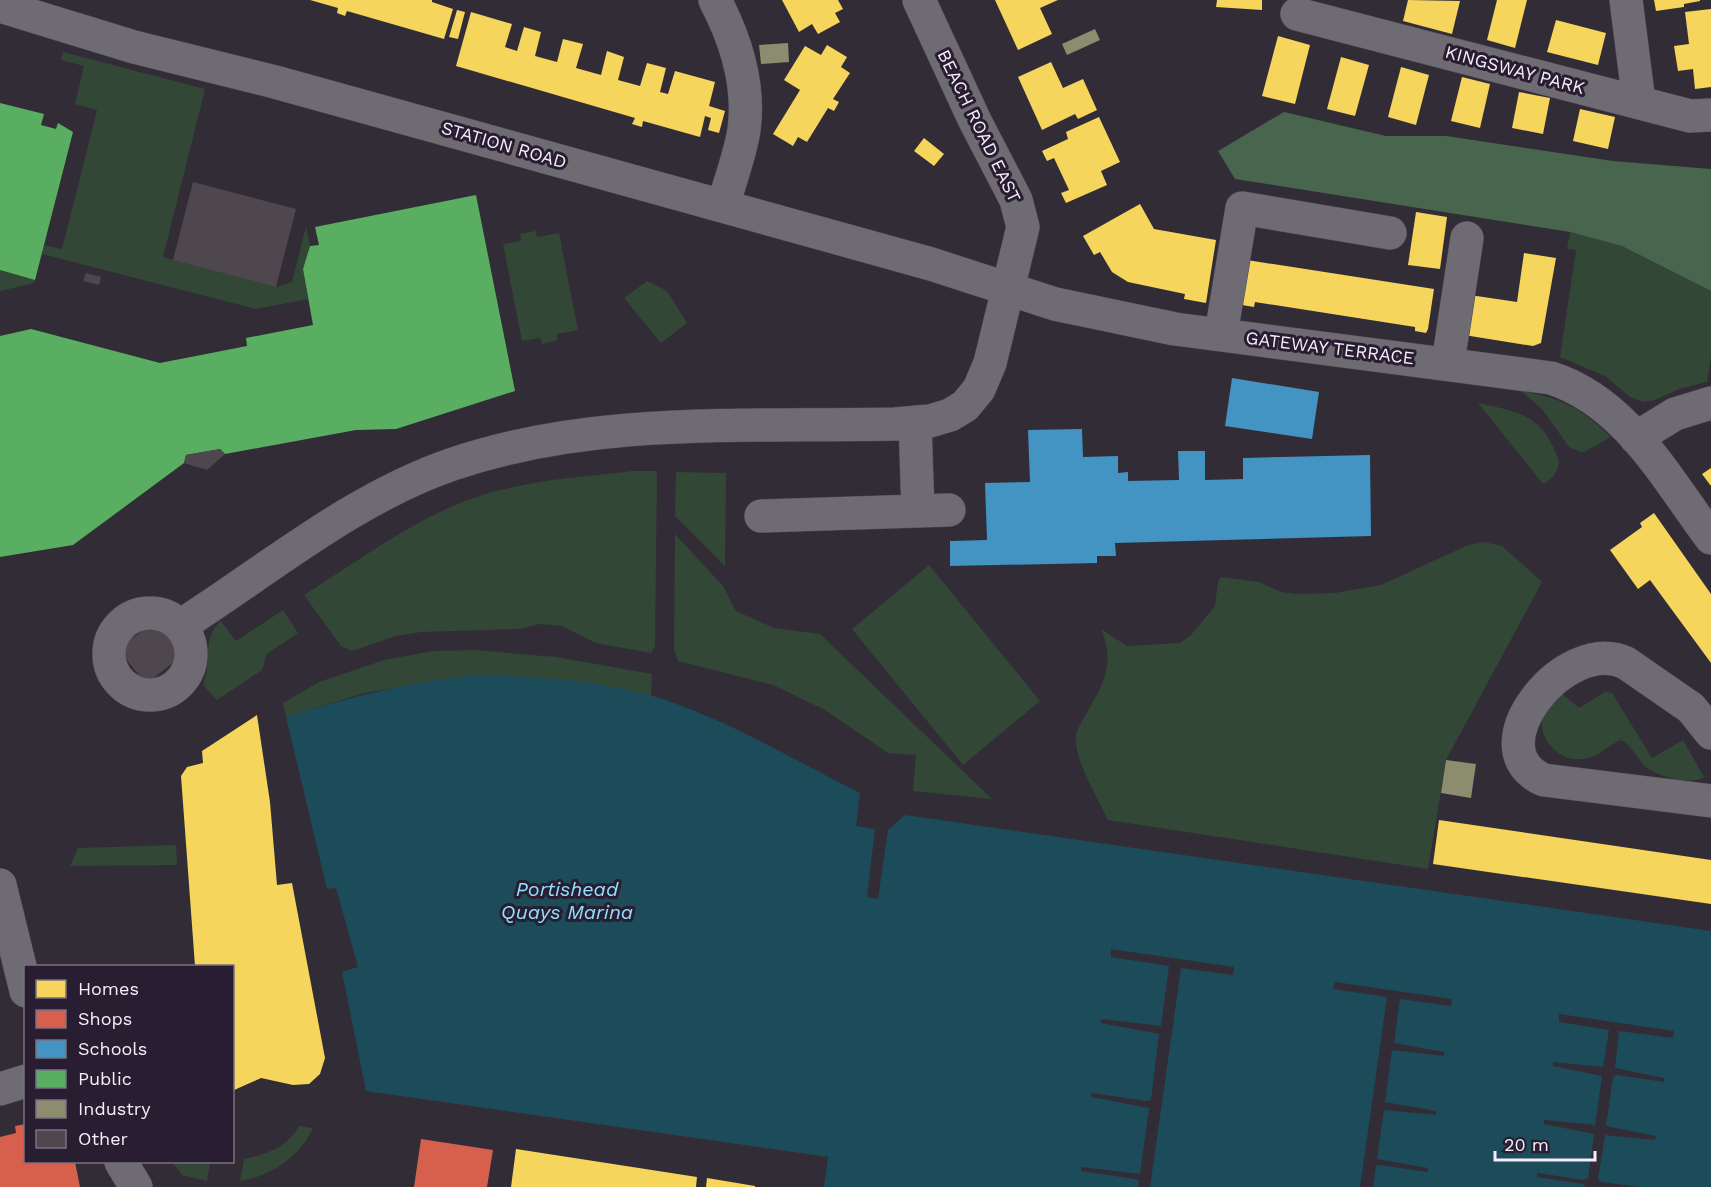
<svg xmlns="http://www.w3.org/2000/svg" width="1711" height="1187" font-family="'Work Sans',sans-serif">
	<rect width="100%" height="100%" fill="#322c37"/>
	<path fill="#324735" d="M63,52L205,89L163,257L276,287L292,282L306,227L310,246L303,269L308,299L256,309L42,254L44,245L62,249L97,110L75,104L84,66L61,60Z
		M536,231L537,237L559,233L578,330L557,334V340L542,344L540,338L522,341L503,244L521,241L520,234Z
		M1570,232L1622,246L1711,291V357L1707,382L1679,389L1655,400L1643,402L1630,397L1605,376L1560,357L1576,250L1567,249Z
		M0,270L35,280L34,283L0,291Z
		M647,281L667,291L687,323L661,343L624,298Z
		M1520,390C1564,400 1577,405 1611,437L1586,451L1581,452L1569,447L1542,409Z
		M1478,403C1520,412 1543,415 1559,461C1558,472 1553,479 1543,484Z
		M633,471H657L655,646L651,653L596,643L562,626L540,624L519,629L421,632L396,636L352,651L341,646L304,595C352,565 400,529 453,506C509,481 574,478 633,471Z
		M676,472L726,473L725,566L675,516Z
		M675,534L723,586L736,611L774,628L820,634L992,799L913,791L916,755L888,753L825,710L773,685L678,661L674,650Z
		M1484,542L1502,546L1542,582L1446,760L1428,869L1108,820C1098,799 1077,764 1076,742C1075,732 1080,724 1085,716C1103,685 1116,665 1101,629L1127,646L1180,643L1191,635L1215,606L1218,582L1221,577L1259,582L1281,592L1296,594L1335,593L1381,585L1468,545Z
		M929,565L1040,701L963,765L852,629Z
		M283,610L298,633L267,654L262,670L217,700L203,685C213,661 201,638 221,621L236,641Z
		M474,650L556,657L652,674L651,696L555,679L476,675L364,693L286,717L283,703L319,682L384,660L433,651Z
		M1558,690L1579,708L1605,692L1612,693L1652,758L1683,740L1704,777C1691,786 1659,777 1646,767C1637,759 1631,744 1621,740C1609,745 1600,755 1588,758C1564,765 1539,743 1542,719C1544,710 1553,699 1558,690Z
		M176,845L177,865L70,866L78,848Z
		M299,1126L313,1128C301,1156 270,1177 240,1181L244,1159C266,1154 287,1148 299,1126Z
		M172,1162H210L207,1181L182,1175Z"/>
	<path fill="#48654d" d="M1284,112L1386,136H1446L1613,161L1711,169V291L1622,246L1570,232L1235,179L1218,151Z"/>
	<path fill="#1c4b5a" d="M476,675C535,676 596,680 653,696C725,718 792,759 860,793L856,826L875,829L867,897L878,899L888,830L905,815L1711,931V1187H824L828,1157L366,1091L342,972L358,967L336,888L327,889L286,717C349,697 410,682 476,675Z"/>
	<path fill="#322c37" d="M1111,949L1234,967L1233,975L1181,968L1150,1187H1138L1139,1181L1135,1179L1081,1171V1167L1140,1174L1149,1108L1091,1097V1093L1147,1101L1151,1100L1159,1034L1101,1023V1019L1161,1026L1169,966L1111,957Z
		M1335,982L1452,999L1451,1006L1400,999L1394,1043L1444,1052V1056L1392,1050L1385,1102L1436,1111V1115L1384,1110L1377,1159L1428,1168L1427,1172L1380,1165L1376,1166L1373,1187H1360L1387,997L1333,989Z
		M1559,1014L1674,1031L1673,1038L1619,1031L1615,1068L1664,1078V1082L1617,1075L1613,1077L1606,1126L1656,1136L1655,1140L1605,1135L1598,1179L1602,1182L1639,1187H1586L1583,1184L1537,1177V1173L1584,1180L1588,1178L1594,1134L1544,1124V1120L1595,1125L1602,1076L1553,1066V1062L1603,1067L1609,1030L1559,1022Z"/>
	<path fill="#f6d55c" d="M310,0H432V2L453,9L444,39L347,11L345,16L337,13L338,8Z
		M782,0H838L843,9L835,13L840,22L818,34L812,24L799,32Z
		M995,0H1058L1040,8L1052,34L1018,50Z
		M1217,0H1262V10L1216,7Z
		M1408,0L1460,1L1452,34L1403,21Z
		M1497,0H1527L1515,48L1487,40Z
		M1654,0H1700V1L1684,4V7L1656,11Z
		M1711,9V87L1695,89L1693,69L1678,71L1674,46L1689,44L1685,12Z
		M457,10L465,12L458,39L449,37Z
		M471,12L512,24L505,47L517,51L524,27L541,32L535,56L557,62L563,39L583,44L576,68L601,75L607,51L624,57L618,80L640,86L647,63L666,68L660,92L668,94L675,71L715,82L709,106L725,111L719,133L708,130L711,118L705,116L700,137L643,121L642,127L632,124L635,118L456,66Z
		M1556,20L1606,33L1598,65L1547,52Z
		M1278,36L1310,45L1295,104L1262,96Z
		M827,45L847,57L841,67L850,73L833,99L839,102L834,111L828,108L807,142L798,137L793,146L773,134L800,90L784,80L805,46L821,55Z
		M1341,57L1369,65L1355,116L1327,109Z
		M1051,62L1063,88L1083,79L1097,110L1078,119L1075,114L1042,130L1018,77Z
		M1401,67L1429,75L1416,125L1388,117Z
		M1462,77L1490,84L1480,128L1451,121Z
		M1519,92L1550,98L1543,134L1512,128Z
		M1580,109L1615,117L1608,149L1573,141Z
		M1099,117L1120,162L1101,171L1107,185L1066,203L1061,193L1069,190L1054,158L1047,161L1042,151L1068,139L1066,132Z
		M924,138L944,154L934,166L914,151Z
		M1140,204L1154,229L1216,240L1206,303L1184,299L1185,294L1128,282L1112,272L1100,252L1094,255L1083,236Z
		M1416,212L1447,217L1440,269L1408,265Z
		M1524,253L1556,258L1541,343L1533,346L1464,335L1470,295L1517,302Z
		M1247,260L1434,289L1428,329L1426,333L1415,331V327L1255,302L1254,307L1242,305Z
		M1711,468V486L1702,474Z
		M1654,513L1711,594V663L1650,580L1638,589L1610,550L1642,527L1640,523Z
		M257,715L270,802L277,885L292,883L325,1058L320,1074L309,1084L293,1085L261,1078L232,1091V966H195L181,776L187,767L203,763L202,751Z
		M1439,820L1711,860V904L1433,864Z
		M516,1149L697,1177L696,1187H511Z
		M707,1178L755,1186V1187H706Z"/>
	<path fill="#d6604d" d="M26,1124V1162H75L80,1187H0V1137L16,1133L15,1126Z
		M421,1139L493,1150L487,1187H414Z"/>
	<path fill="#4393c3" d="M1232,378L1319,392L1312,439L1225,426Z
		M1082,429L1083,457L1118,456V473L1128,472V481L1179,480L1178,451H1205V480L1243,479V458L1370,455L1371,536L1115,543L1116,556H1097V563L950,566V541L987,540L985,483L1030,482L1028,430Z"/>
	<path fill="#5aae61" d="M0,103L44,114L41,125L56,129L58,123L73,132L35,280L0,270Z
		M476,195L515,391L396,429L356,430L225,454L220,449L186,455L184,463L73,545L0,557V336L31,329L160,363L247,346L246,338L313,325L303,269L310,246L319,245L315,227Z"/>
	<path fill="#8c8c6e" d="M1095,29L1100,40L1067,55L1062,44Z
		M788,43L789,62L761,64L759,45Z
		M1446,760L1476,764L1471,798L1441,793Z"/>
	<path fill="#4f474e" d="M193,182L296,209L276,287L173,260Z
		M86,273L101,277L99,285L83,281Z
		M220,449L225,454L207,470L184,463L186,455Z
		M158,619L185,653L146,684L118,649Z"/>
	<g fill="none" stroke-linecap="round" stroke-linejoin="round">
		<defs>
			<path id="minor" d="M715,0C736,40 750,85 744,130C740,155 730,181 723,206
				M1626,0L1639,102
				M0,6L134,47L275,82L931,264L1055,304L1175,329L1551,378C1626,402 1666,478 1711,538
				M1297,14L1690,116L1711,115
				M1221,334L1242,208L1390,233
				M1448,363L1467,238
				M915,422L918,511
				M1636,438L1675,414L1711,403
				M761,516L949,510
				M109 654a41 41 0 1 1 82 0a41 41 0 1 1-82 0Z
				M180,626C268,570 353,498 453,464C594,416 748,427 895,424L930,421L950,415L965,406L979,389L990,363L1023,227L1016,200L975,121L919,0
				M1711,733L1691,708L1626,663C1565,634 1473,750 1544,780L1711,801
				M0,885L26,991
				M0,1089L26,1081
				M121,1162L136,1187"/>
		</defs>
		<use href="#minor" stroke="#4e4852" stroke-width="34"/>
		<use href="#minor" stroke="#6f6b73" stroke-width="33"/>
	</g>
	<g text-anchor="middle" stroke-width="6" stroke-linejoin="round" paint-order="stroke">
		<g font-size="18" fill="#f4edfb" stroke="#291d31">
			<text transform="translate(1515 70) rotate(15)" y="6">KINGSWAY PARK</text>
			<text transform="translate(979 126) rotate(64)" y="6">BEACH ROAD EAST</text>
			<text transform="translate(504 145) rotate(16)" y="6">STATION ROAD</text>
			<text transform="translate(1330 348) rotate(7)" y="6">GATEWAY TERRACE</text>
		</g>
		<g font-size="20" font-style="italic" fill="#8fe2ff" stroke="#291d31">
			<text x="567" y="896">Portishead<tspan x="567" dy="23">Quays Marina</tspan></text>
		</g>
	</g>
	<rect x="24" y="965" width="210" height="198" fill="#291d31" stroke="#7a7082" stroke-width="1.5"/>
	<rect x="36" y="980" width="30" height="18" fill="#f6d55c" stroke="#7a7082" stroke-width="1.5"/>
	<text x="78" y="995" font-size="18" fill="#f4edfb">Homes</text>
	<rect x="36" y="1010" width="30" height="18" fill="#d6604d" stroke="#7a7082" stroke-width="1.5"/>
	<text x="78" y="1025" font-size="18" fill="#f4edfb">Shops</text>
	<rect x="36" y="1040" width="30" height="18" fill="#4393c3" stroke="#7a7082" stroke-width="1.5"/>
	<text x="78" y="1055" font-size="18" fill="#f4edfb">Schools</text>
	<rect x="36" y="1070" width="30" height="18" fill="#5aae61" stroke="#7a7082" stroke-width="1.5"/>
	<text x="78" y="1085" font-size="18" fill="#f4edfb">Public</text>
	<rect x="36" y="1100" width="30" height="18" fill="#8c8c6e" stroke="#7a7082" stroke-width="1.5"/>
	<text x="78" y="1115" font-size="18" fill="#f4edfb">Industry</text>
	<rect x="36" y="1130" width="30" height="18" fill="#4f474e" stroke="#7a7082" stroke-width="1.5"/>
	<text x="78" y="1145" font-size="18" fill="#f4edfb">Other</text>
	<path d="M1495 1151v9h100v-9" fill="none" stroke="#f4edfb" stroke-width="3"/>
	<text x="1504" y="1151" font-size="18" fill="#f4edfb" stroke="#291d31" stroke-width="4.5" paint-order="stroke">20 m</text>
</svg>
